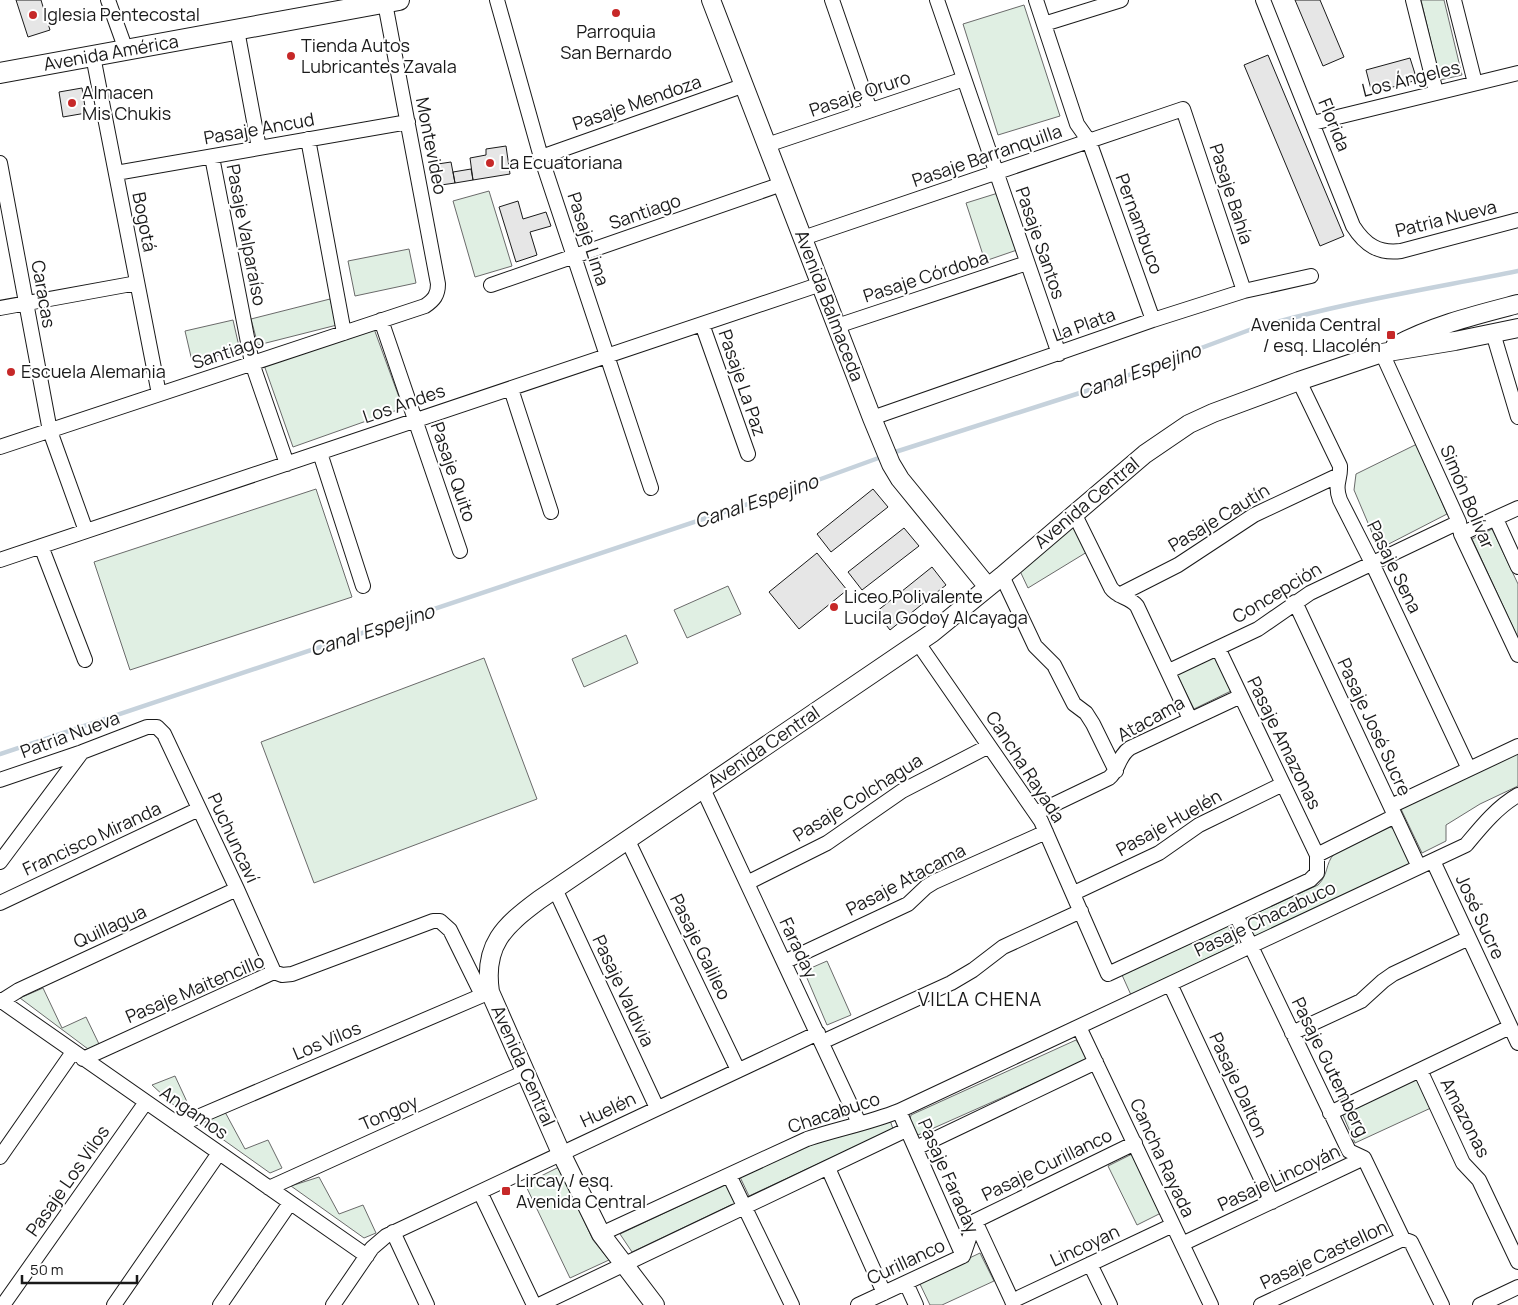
<svg xmlns="http://www.w3.org/2000/svg" width="1518" height="1305" font-family="Manrope,sans-serif">
	<rect width="100%" height="100%" fill="#fff"/>
	<path fill="#e0efe3" stroke="#6a6a6a" d="M1421,0H1444L1462,75L1440,80Z
		M1024,5L1060,116L998,135L963,24Z
		M489,191L512,266L475,277L453,201Z
		M998,193L1017,250L985,261L966,203Z
		M409,249L416,283L355,296L348,261Z
		M330,299L337,325L258,345L251,319Z
		M233,320L240,351L192,361L185,331Z
		M373,326L403,408L293,447L264,365Z
		M1417,444L1447,514L1379,549L1354,490L1356,474Z
		M316,489L352,597L130,670L94,562Z
		M1072,523L1087,552L1028,588L1020,571Z
		M1492,529L1518,584V638L1472,539Z
		M728,586L741,614L687,638L674,610Z
		M626,635L638,663L584,687L572,659Z
		M1214,656L1231,691L1194,709L1176,673Z
		M484,658L537,799L314,883L261,742Z
		M1518,752V786L1480,804L1446,825V841L1422,853L1400,807Z
		M1390,827L1396,830L1412,862L1408,868L1258,938L1253,937L1246,920L1248,917L1318,885C1329,874 1325,864 1334,854Z
		M1228,926L1235,945L1131,995L1122,975Z
		M827,961L851,1015L827,1025L804,971Z
		M43,988L62,1028L86,1017L99,1044L88,1049L20,998Z
		M1076,1040L1089,1059L918,1135L909,1123L911,1115Z
		M175,1076L188,1104L177,1108L152,1085Z
		M1419,1078L1433,1107L1355,1143L1342,1113Z
		M225,1112L245,1149L268,1140L282,1168L270,1173L197,1121Z
		M889,1117L893,1129L749,1196L740,1177L792,1152Z
		M1132,1154L1161,1213L1137,1225L1108,1166Z
		M559,1167L593,1240L609,1260L570,1278L525,1184Z
		M319,1177L339,1214L363,1205L376,1233L364,1238L291,1186Z
		M726,1184L735,1203L632,1252L620,1234Z
		M980,1253L994,1281L942,1305H930L919,1282Z"/>
	<g fill="none" stroke-linecap="round" stroke-linejoin="round">
		<path stroke="#c6d2dc" stroke-width="4.5" d="M892,453L1086,391L1252,329C1339,303 1429,289 1518,271
			M0,754L796,488L884,456"/>
	</g>
	<path fill="#e6e6e6" stroke="#1a1a1a" d="M16,0H41L50,30L28,37Z
		M1295,0H1320L1344,57L1323,66Z
		M1268,55L1344,236L1320,246L1244,65Z
		M1410,58L1417,80L1372,93L1366,70Z
		M82,88L86,113L63,117L59,92Z
		M506,146L510,174L473,180L470,158L486,155V149Z
		M451,162L455,183L434,186L431,165Z
		M471,169L473,180L455,183L453,172Z
		M518,201L523,219L546,212L551,226L530,232L537,255L516,262L499,207Z
		M873,489L888,507L831,552L817,534Z
		M904,528L919,546L862,590L848,572Z
		M817,553L847,590L799,629L769,592Z
		M932,567L946,585L890,630L876,612Z"/>
	<g fill="none" stroke-linecap="round" stroke-linejoin="round">
		<defs>
			<path id="minor" d="M108,0L126,50
				M497,0L541,157L651,488
				M832,0L870,110
				M937,0L1059,354
				M1036,0L1077,124L1089,141L1153,320
				M1263,0L1353,226C1365,245 1379,254 1401,251L1518,220
				M1413,0L1436,92
				M1454,0L1475,83
				M1044,24L1121,0
				M237,30L259,148
				M93,56L159,394
				M1313,123L1518,73
				M308,139L344,333
				M767,145L964,79
				M212,157L252,363L287,464
				M541,157L745,85
				M0,163L50,431L86,531
				M116,173L408,122
				M803,238L1183,109L1244,291
				M491,285L782,184
				M0,308L137,283
				M381,320L460,551
				M702,324L748,454
				M837,326L1027,263
				M1493,333L1518,417
				M1382,353L1459,522L1461,534L1518,655
				M1299,381L1340,466C1341,479 1334,484 1340,500L1372,563L1469,769
				M511,389L551,512
				M872,418L1153,320L1244,291L1311,276
				M0,447L425,306C434,300 438,295 438,284L385,3
				M320,453L363,586
				M1074,513L1111,588C1117,597 1130,597 1137,606L1190,719
				M1496,519L1518,567
				M1461,534L1518,508
				M41,546L85,660
				M0,560L821,284
				M1002,576L1035,646L1054,665L1074,704L1086,713L1093,724L1116,771
				M1119,595L1178,565L1254,515L1339,475
				M1295,602L1419,867
				M918,643L1041,821L1108,974L1310,880L1317,873V855L1395,816
				M1218,648L1317,855
				M1169,671L1258,629L1310,593L1459,522
				M0,780L82,752L147,727H157L164,734L237,889L274,972
				M703,789L859,1123
				M1391,806L1518,746
				M1036,813L1109,778C1119,770 1118,756 1130,748L1241,696
				M628,841L738,1070
				M1433,861L1518,1043
				M0,862L82,752
				M747,883L827,843L902,791L989,746
				M555,889L657,1108
				M1074,893L1159,853L1199,825L1283,784
				M0,903L199,809
				M1236,915L1349,1151L1364,1158L1403,1239L1411,1242L1442,1305
				M784,962L908,904L926,887L934,882L1046,832
				M274,972L282,975L292,974L433,921H440L450,930L482,995
				M1170,984L1272,1202
				M0,1000L367,1256
				M0,1002L19,990L237,889
				M1079,1027L1211,1305
				M1292,1033L1361,1001L1383,981L1393,974L1469,938
				M822,1042L951,983L973,970L1003,947L1081,911
				M83,1059L274,972
				M1420,1070L1463,1163L1479,1180L1518,1262
				M899,1111L963,1256
				M1330,1113L1510,1027
				M179,1125L490,992
				M916,1148L1096,1062
				M0,1157L73,1052
				M828,1168L884,1293
				M729,1175L792,1305
				M269,1188L525,1072
				M480,1192L534,1305
				M975,1221L1135,1143
				M975,1221L1014,1305
				M393,1232L427,1305
				M601,1234L807,1139C837,1129 869,1123 899,1111L1466,845C1481,827 1497,807 1518,795
				M1182,1244L1364,1158
				M1090,1264L1110,1305
				M906,1283L916,1305
				M1012,1301L1173,1225
				M3,1305L146,1102
				M114,1305L219,1153
				M220,1305L290,1203
				M333,1305L372,1248L386,1236L818,1033
				M539,1305L906,1130
				M858,1305L963,1256L975,1221
				M1261,1305L1403,1239
				M1480,1305L1518,1287"/>
			<path id="tertiary" d="M711,0L872,418L891,464L900,479L988,587
				M1395,346C1434,325 1476,315 1518,304
				M655,1305L601,1234L561,1153L490,992C483,945 504,926 539,900L932,633L1002,576L1145,454L1189,424L1213,413L1299,381L1382,353L1455,341L1518,328"/>
			<path id="secondary" d="M0,73L399,0"/>
		</defs>
		<use href="#minor" stroke="#1a1a1a" stroke-width="16"/>
		<use href="#tertiary" stroke="#1a1a1a" stroke-width="20"/>
		<use href="#secondary" stroke="#1a1a1a" stroke-width="22"/>
		<use href="#minor" stroke="#fff" stroke-width="14"/>
		<use href="#tertiary" stroke="#fff" stroke-width="18"/>
		<use href="#secondary" stroke="#fff" stroke-width="20"/>
	</g>
	<g fill="#c62828" stroke="#fff" stroke-width="2">
		<circle cx="616" cy="13" r="5"/>
		<circle cx="33" cy="15" r="5"/>
		<circle cx="291" cy="56" r="5"/>
		<circle cx="72" cy="103" r="5"/>
		<circle cx="490" cy="163" r="5"/>
		<rect x="1386" y="330" width="10" height="10" rx="2.5"/>
		<circle cx="11" cy="372" r="5"/>
		<circle cx="834" cy="607" r="5"/>
		<rect x="501" y="1186" width="10" height="10" rx="2.5"/>
	</g>
	<g text-anchor="middle" stroke-width="4" stroke-linejoin="round" paint-order="stroke">
		<g font-size="18" fill="#1a1a1a" stroke="#fff" text-anchor="start">
			<text x="43" y="21">Iglesia Pentecostal</text>
			<text x="616" y="38" text-anchor="middle">Parroquia<tspan x="616" dy="21">San Bernardo</tspan></text>
			<text x="301" y="52">Tienda Autos<tspan x="301" dy="21">Lubricantes Zavala</tspan></text>
			<text x="82" y="99">Almacen<tspan x="82" dy="21">Mis Chukis</tspan></text>
			<text x="500" y="169">La Ecuatoriana</text>
			<text x="1381" y="331" text-anchor="end">Avenida Central<tspan x="1381" dy="21">/ esq. Llacolén</tspan></text>
			<text x="21" y="378">Escuela Alemania</text>
			<text x="844" y="603">Liceo Polivalente<tspan x="844" dy="21">Lucila Godoy Alcayaga</tspan></text>
			<text x="516" y="1187">Lircay / esq.<tspan x="516" dy="21">Avenida Central</tspan></text>
		</g>
		<g font-size="18" fill="#1a1a1a" stroke="#fff">
			<text transform="translate(111 53) rotate(-10)" y="6">Avenida América</text>
			<text transform="translate(1411 79) rotate(-14)" y="6">Los Ángeles</text>
			<text transform="translate(860 94) rotate(-19)" y="6">Pasaje Oruro</text>
			<text transform="translate(637 103) rotate(-19)" y="6">Pasaje Mendoza</text>
			<text transform="translate(1334 125) rotate(68)" y="6">Florida</text>
			<text transform="translate(259 129) rotate(-10)" y="6">Pasaje Ancud</text>
			<text transform="translate(431 146) rotate(79)" y="6">Montevideo</text>
			<text transform="translate(987 156) rotate(-19)" y="6">Pasaje Barranquilla</text>
			<text transform="translate(1231 194) rotate(72)" y="6">Pasaje Bahía</text>
			<text transform="translate(645 212) rotate(-19)" y="6">Santiago</text>
			<text transform="translate(1446 219) rotate(-14)" y="6">Patria Nueva</text>
			<text transform="translate(144 222) rotate(79)" y="6">Bogotá</text>
			<text transform="translate(1139 224) rotate(70)" y="6">Pernambuco</text>
			<text transform="translate(246 235) rotate(79)" y="6">Pasaje Valparaíso</text>
			<text transform="translate(588 239) rotate(72)" y="6">Pasaje Lima</text>
			<text transform="translate(1040 243) rotate(71)" y="6">Pasaje Santos</text>
			<text transform="translate(926 277) rotate(-18)" y="6">Pasaje Córdoba</text>
			<text transform="translate(43 294) rotate(80)" y="6">Caracas</text>
			<text transform="translate(829 306) rotate(69)" y="6">Avenida Balmaceda</text>
			<text transform="translate(1084 325) rotate(-20)" y="6">La Plata</text>
			<text transform="translate(228 352) rotate(-18)" y="6">Santiago</text>
			<text transform="translate(742 383) rotate(71)" y="6">Pasaje La Paz</text>
			<text transform="translate(404 404) rotate(-19)" y="6">Los Andes</text>
			<text transform="translate(453 472) rotate(71)" y="6">Pasaje Quito</text>
			<text transform="translate(1467 497) rotate(67)" y="6">Simón Bolívar</text>
			<text transform="translate(1087 503) rotate(-40)" y="6">Avenida Central</text>
			<text transform="translate(1219 518) rotate(-31)" y="6">Pasaje Cautín</text>
			<text transform="translate(1394 567) rotate(64)" y="6">Pasaje Sena</text>
			<text transform="translate(1277 593) rotate(-31)" y="6">Concepción</text>
			<text transform="translate(1151 719) rotate(-29)" y="6">Atacama</text>
			<text transform="translate(1374 727) rotate(65)" y="6">Pasaje José Sucre</text>
			<text transform="translate(70 735) rotate(-20)" y="6">Patria Nueva</text>
			<text transform="translate(1284 743) rotate(64)" y="6">Pasaje Amazonas</text>
			<text transform="translate(764 747) rotate(-34)" y="6">Avenida Central</text>
			<text transform="translate(1025 767) rotate(57)" y="6">Cancha Rayada</text>
			<text transform="translate(858 798) rotate(-32)" y="6">Pasaje Colchagua</text>
			<text transform="translate(1169 823) rotate(-29)" y="6">Pasaje Huelén</text>
			<text transform="translate(233 838) rotate(65)" y="6">Puchuncaví</text>
			<text transform="translate(92 839) rotate(-25)" y="6">Francisco Miranda</text>
			<text transform="translate(906 880) rotate(-28)" y="6">Pasaje Atacama</text>
			<text transform="translate(1480 917) rotate(65)" y="6">José Sucre</text>
			<text transform="translate(1265 919) rotate(-25)" y="6">Pasaje Chacabuco</text>
			<text transform="translate(110 927) rotate(-25)" y="6">Quillagua</text>
			<text transform="translate(700 947) rotate(64)" y="6">Pasaje Galileo</text>
			<text transform="translate(798 948) rotate(65)" y="6">Faraday</text>
			<text transform="translate(195 989) rotate(-23)" y="6">Pasaje Maitencillo</text>
			<text transform="translate(623 991) rotate(65)" y="6">Pasaje Valdivia</text>
			<text transform="translate(327 1041) rotate(-23)" y="6">Los Vilos</text>
			<text transform="translate(523 1066) rotate(66)" y="6">Avenida Central</text>
			<text transform="translate(1330 1067) rotate(64)" y="6">Pasaje Gutemberg</text>
			<text transform="translate(1238 1085) rotate(65)" y="6">Pasaje Dalton</text>
			<text transform="translate(608 1110) rotate(-25)" y="6">Huelén</text>
			<text transform="translate(194 1113) rotate(35)" y="6">Angamos</text>
			<text transform="translate(389 1113) rotate(-24)" y="6">Tongoy</text>
			<text transform="translate(834 1113) rotate(-18)" y="6">Chacabuco</text>
			<text transform="translate(1465 1118) rotate(63)" y="6">Amazonas</text>
			<text transform="translate(1162 1158) rotate(65)" y="6">Cancha Rayada</text>
			<text transform="translate(1047 1165) rotate(-26)" y="6">Pasaje Curillanco</text>
			<text transform="translate(948 1176) rotate(66)" y="6">Pasaje Faraday</text>
			<text transform="translate(1279 1178) rotate(-25)" y="6">Pasaje Lincoyán</text>
			<text transform="translate(68 1181) rotate(-55)" y="6">Pasaje Los Vilos</text>
			<text transform="translate(1085 1246) rotate(-25)" y="6">Lincoyan</text>
			<text transform="translate(1324 1255) rotate(-25)" y="6">Pasaje Castellon</text>
			<text transform="translate(906 1262) rotate(-25)" y="6">Curillanco</text>
		</g>
		<g font-size="19" font-style="italic" fill="#1a1a1a" stroke="#fff">
			<text transform="translate(1139 371) rotate(-20)" y="7">Canal Espejino</text>
			<text transform="translate(756 501) rotate(-19)" y="7">Canal Espejino</text>
			<text transform="translate(372 630) rotate(-18)" y="7">Canal Espejino</text>
		</g>
		<g font-size="19" letter-spacing="1" fill="#1a1a1a" stroke="#fff">
			<text x="980" y="1006">VILLA CHENA</text>
		</g>
	</g>
	<path d="M22 1275v8h115v-8" fill="none" stroke="#1a1a1a" stroke-width="2.5"/>
	<text x="30" y="1275" font-size="15" fill="#1a1a1a" stroke="#ffffff" stroke-width="4" paint-order="stroke">50 m</text>
</svg>
